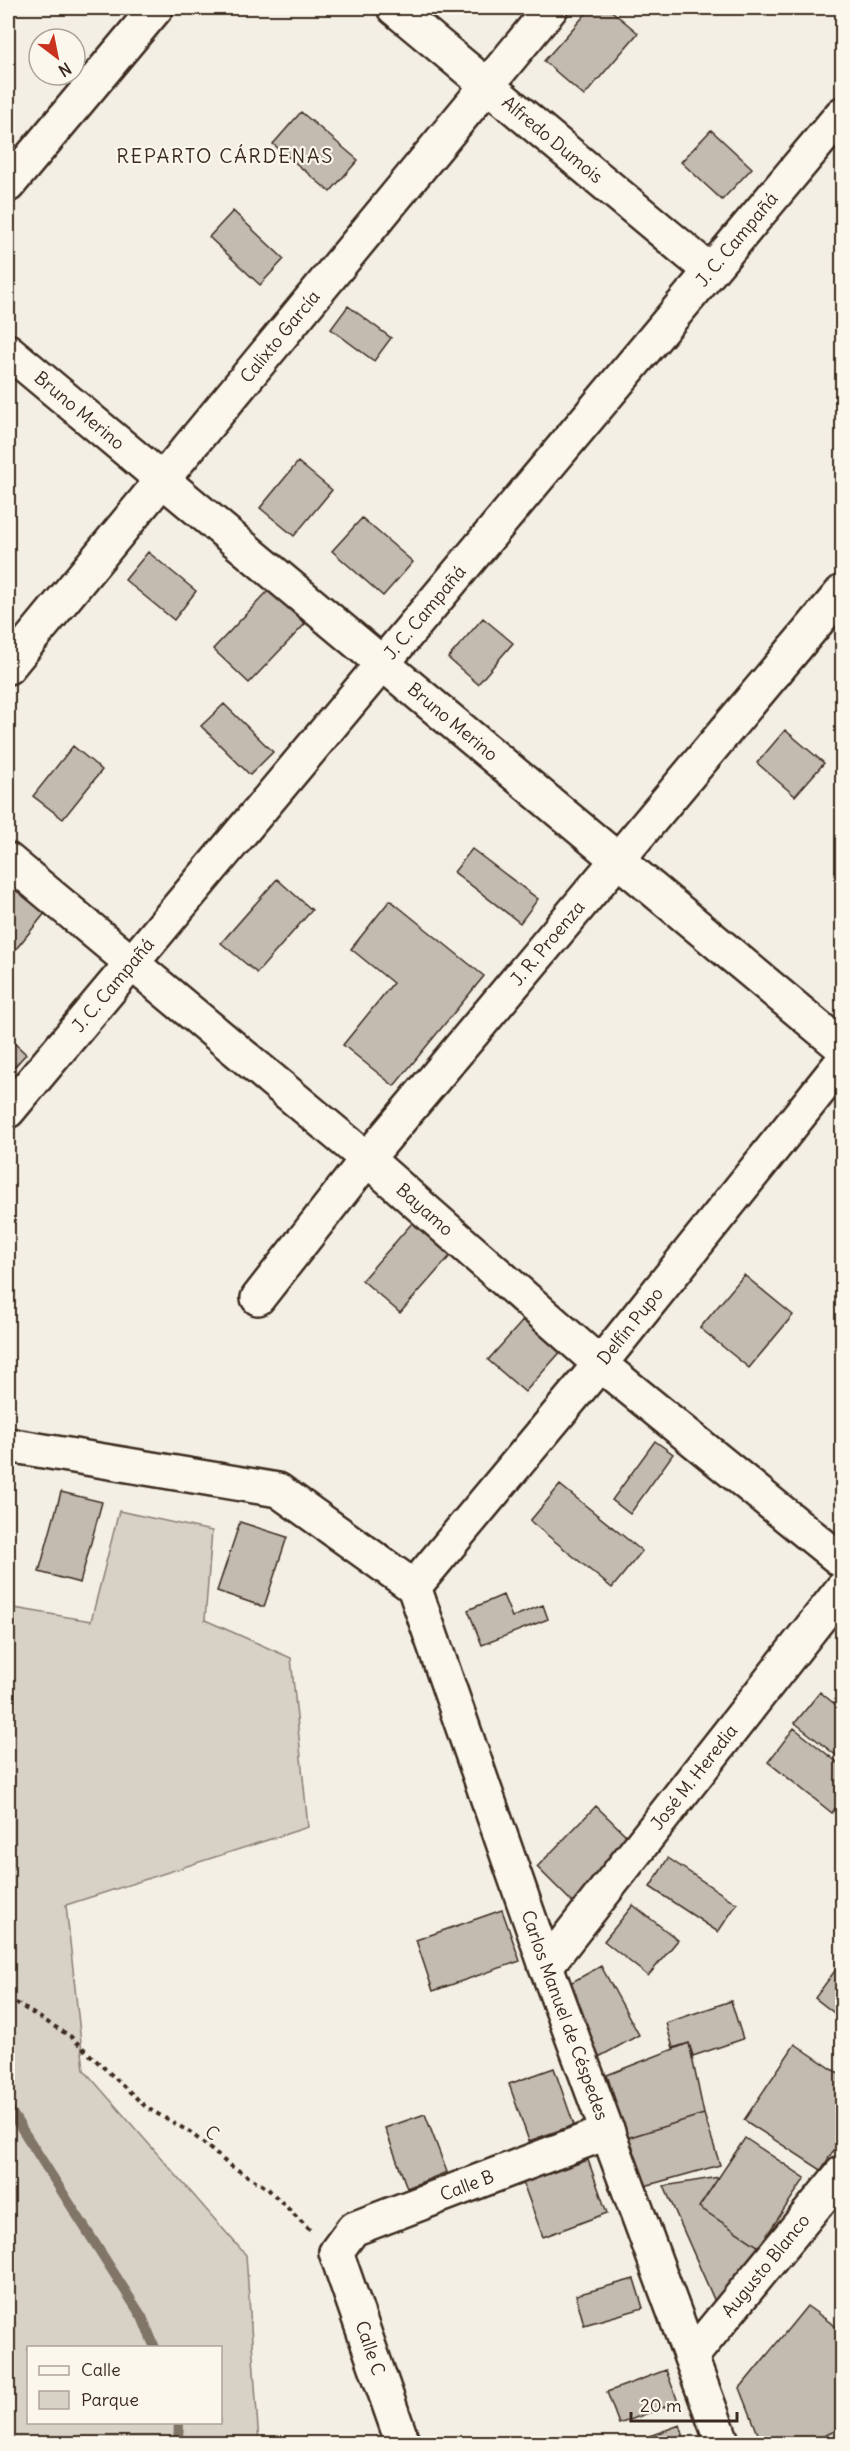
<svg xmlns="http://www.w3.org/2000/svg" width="850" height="2451" font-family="Delius,sans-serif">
	<rect width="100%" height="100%" fill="#f3efe4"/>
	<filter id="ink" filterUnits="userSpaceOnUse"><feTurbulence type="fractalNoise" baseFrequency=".0167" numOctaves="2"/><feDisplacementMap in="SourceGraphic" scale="12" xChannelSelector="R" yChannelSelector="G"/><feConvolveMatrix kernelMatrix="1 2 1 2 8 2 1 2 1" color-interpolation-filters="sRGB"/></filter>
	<g filter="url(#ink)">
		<path fill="#d8d1c6" stroke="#8a7e72" stroke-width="1.5" fill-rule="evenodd" d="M119,1511L212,1531L205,1620L291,1658L308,1827L66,1905L84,2070L246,2255L259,2443H8V1607L91,1621ZM28,2348H220V2422H28Z"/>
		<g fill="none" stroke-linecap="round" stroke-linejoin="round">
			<path stroke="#817468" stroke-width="10" d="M8,2107L142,2317L155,2348
				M178,2444L179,2422"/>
		</g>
		<path fill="#c3bbb0" stroke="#3b2a1e" stroke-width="1.5" d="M591,8H608L638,33L584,96L544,61Z
			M301,112L358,160L330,192L273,144Z
			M711,130L752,168L722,200L681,162Z
			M233,211L284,259L260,285L209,237Z
			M348,306L391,338L374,361L331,329Z
			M298,462L332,490L294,536L260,508Z
			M362,518L413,562L383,596L332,551Z
			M148,552L196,591L174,620L125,580Z
			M269,590L305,624L249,683L213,649Z
			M483,618L513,643L478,684L448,658Z
			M224,704L273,752L250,775L201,726Z
			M785,730L824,763L795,796L757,763Z
			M73,746L102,770L63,819L33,796Z
			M472,849L538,899L520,923L454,872Z
			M277,879L312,910L257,973L221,943Z
			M16,890L45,913L8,959V901Z
			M390,900L484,976L394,1086L343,1045L393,983L351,949Z
			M8,1037L26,1054L8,1074Z
			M413,1222L451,1255L400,1313L362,1280Z
			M744,1275L793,1315L749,1368L700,1328Z
			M527,1316L564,1348L525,1392L488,1360Z
			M655,1441L673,1454L630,1514L612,1500Z
			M560,1485L642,1551L612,1588L530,1521Z
			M61,1492L102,1502L80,1583L39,1572Z
			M240,1522L287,1537L264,1607L217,1591Z
			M503,1595L512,1617L543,1605L548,1619L482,1645L468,1610Z
			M820,1692L842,1710V1760L795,1723Z
			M794,1728L842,1766V1799L832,1813L768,1762Z
			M596,1806L632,1841L573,1903L537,1867Z
			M668,1858L737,1904L718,1932L650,1887Z
			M633,1905L678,1940L648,1976L604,1941Z
			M502,1910L520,1961L433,1991L416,1940Z
			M842,1961V2019L815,1998Z
			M601,1966L639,2035L599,2057L561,1988Z
			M731,2001L743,2039L693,2056L689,2043L673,2048L666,2023Z
			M689,2043L704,2114L627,2138L607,2075Z
			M795,2044L842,2076V2138L821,2170L744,2120Z
			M554,2068L574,2125L529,2141L509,2084Z
			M425,2114L447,2172L407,2188L385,2128Z
			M704,2114L720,2165L641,2187L627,2138Z
			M745,2138L805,2178L759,2247L699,2207Z
			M588,2160L607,2213L543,2237L523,2183Z
			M719,2177L699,2207L759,2247L716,2304L664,2186Z
			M634,2279L643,2308L584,2325L576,2295Z
			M807,2306L842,2331V2382L836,2391L841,2428L807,2444H762L740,2388Z
			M666,2370L678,2402L619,2424L607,2392Z
			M680,2425L686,2444H627Z"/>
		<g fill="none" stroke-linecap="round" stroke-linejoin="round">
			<defs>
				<g id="minor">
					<path id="s1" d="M394,8L710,271"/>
					<path d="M8,185L156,8"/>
					<path id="s2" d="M8,351L842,1047"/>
					<path id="s3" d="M8,667L551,8"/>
					<path id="s4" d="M8,860L367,1159L600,1364L842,1561"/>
					<path id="s5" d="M8,1111L842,114"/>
					<path id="s6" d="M258,1298L367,1159L842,592"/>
					<path d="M8,1445L278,1490L414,1587"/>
					<path id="s7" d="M414,1587L546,1966L723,2444"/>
					<path id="s8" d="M414,1587L600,1364L842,1062"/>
					<path id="s9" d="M546,1966L842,1589"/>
					<path id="s10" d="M691,2357L842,2173"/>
					<path id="s11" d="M403,2444L336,2252L353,2229L608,2132"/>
				</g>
			</defs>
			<use href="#minor" stroke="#3b2a1e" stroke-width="38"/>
			<path stroke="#3b2a1e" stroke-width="4" stroke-dasharray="4.5 4.5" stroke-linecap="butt" d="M8,1998L70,2036L147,2108L190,2132L228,2164L267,2188L310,2230"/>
			<use href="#minor" stroke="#fbf7ec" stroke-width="33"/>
		</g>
	</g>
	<g text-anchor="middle" stroke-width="4.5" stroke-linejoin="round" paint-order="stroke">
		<g font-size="18" fill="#3b2a1e" stroke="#fbf7ec">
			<text dy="6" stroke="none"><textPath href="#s1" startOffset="206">Alfredo Dumois</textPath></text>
			<text dy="6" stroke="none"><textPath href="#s5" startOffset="1136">J. C. Campañá</textPath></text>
			<text dy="6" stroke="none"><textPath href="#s3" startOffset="428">Calixto García</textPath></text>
			<text dy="6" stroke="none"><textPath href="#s2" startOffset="93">Bruno Merino</textPath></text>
			<text dy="6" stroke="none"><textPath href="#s5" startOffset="650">J. C. Campañá</textPath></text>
			<text dy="6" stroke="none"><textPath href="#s2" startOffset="579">Bruno Merino</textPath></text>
			<text dy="6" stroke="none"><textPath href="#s6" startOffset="458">J. R. Proenza</textPath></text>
			<text dy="6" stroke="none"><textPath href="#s5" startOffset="164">J. C. Campañá</textPath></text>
			<text dy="6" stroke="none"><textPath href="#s4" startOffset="544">Bayamo</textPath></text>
			<text dy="6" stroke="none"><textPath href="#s8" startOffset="339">Delfín Pupo</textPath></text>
			<text dy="6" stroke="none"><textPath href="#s9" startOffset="240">José M. Heredia</textPath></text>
			<text dy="6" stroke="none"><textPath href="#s7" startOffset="454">Carlos Manuel de Céspedes</textPath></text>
			<text transform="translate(212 2133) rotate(40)" y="6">C</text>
			<text dy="6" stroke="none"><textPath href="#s11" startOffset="354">Calle B</textPath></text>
			<text dy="6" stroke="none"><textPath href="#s10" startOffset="118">Augusto Blanco</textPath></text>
			<text transform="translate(370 2348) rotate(71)" y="6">Calle C</text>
		</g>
		<g font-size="20" letter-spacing="1.5" fill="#3b2a1e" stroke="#fbf7ec">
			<text x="225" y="163">REPARTO CÁRDENAS</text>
		</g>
	</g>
	<rect width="850" height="2451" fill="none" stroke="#fbf7ec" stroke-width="30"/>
	<rect x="15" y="15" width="820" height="2421" fill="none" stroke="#3b2a1e" stroke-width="2" filter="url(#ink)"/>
	<rect x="27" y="2346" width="195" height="78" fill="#fbf7ec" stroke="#aea59a" stroke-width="1.5"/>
	<rect x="39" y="2366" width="30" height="9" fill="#fbf7ec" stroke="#aea59a" stroke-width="1.5"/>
	<text x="81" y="2376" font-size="18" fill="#3b2a1e">Calle</text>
	<rect x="39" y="2391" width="30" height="18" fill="#d8d1c6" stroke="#aea59a" stroke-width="1.5"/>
	<text x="81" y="2406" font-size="18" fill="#3b2a1e">Parque</text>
	<g transform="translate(57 57) rotate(148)"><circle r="28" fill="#fbf7ec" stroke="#aea59a" stroke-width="1.5"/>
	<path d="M0-4.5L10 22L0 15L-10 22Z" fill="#c8321e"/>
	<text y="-9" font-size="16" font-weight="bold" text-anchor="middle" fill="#3b2a1e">N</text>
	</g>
	<path d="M631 2412v9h106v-9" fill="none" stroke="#3b2a1e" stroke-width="3"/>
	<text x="640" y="2412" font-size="18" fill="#3b2a1e" stroke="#fbf7ec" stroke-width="4.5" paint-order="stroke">20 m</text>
</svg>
